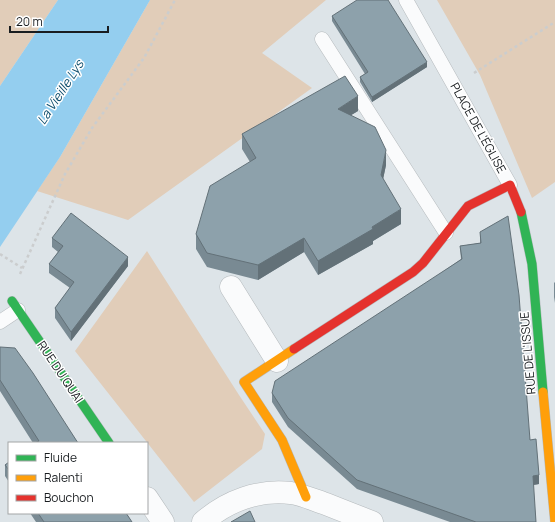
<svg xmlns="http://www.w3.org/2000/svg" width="555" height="522" font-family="Manrope,sans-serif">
	<rect width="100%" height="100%" fill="#dde4e8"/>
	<path fill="#e1cdb9" d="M0,0H58L0,86Z
		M150,0H326L262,53L312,88L128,220L37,191L60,157Z
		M437,0H555V182L532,198L480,75Z
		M147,251L239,395L265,434L262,449L194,502L75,351Z"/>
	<path fill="#94ceef" d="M58,0H150L60,157L0,247V86Z"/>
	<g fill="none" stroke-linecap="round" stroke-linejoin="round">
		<defs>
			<path id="lane" d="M406,0L510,185
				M322,39L446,233
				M0,322L18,310"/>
			<path id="street" d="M231,287L277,361
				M147,498L163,522
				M203,522C227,501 259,489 291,493C303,495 314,500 326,504C341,510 356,516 372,522"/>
			<path id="fast" d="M521,212L532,264L543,392
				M12,301L109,443"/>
			<path id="slow" d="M294,349L244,382L282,440L306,497
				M543,392L555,522"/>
			<path id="jam" d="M294,349L413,272L423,263L468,206L510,185L521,212"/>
		</defs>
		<use href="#lane" stroke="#b5babd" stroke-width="15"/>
		<use href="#street" stroke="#b5babd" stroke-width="23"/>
		<use href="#fast" stroke="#b5babd" stroke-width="10"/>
		<use href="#slow" stroke="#b5babd" stroke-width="10"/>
		<use href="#jam" stroke="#b5babd" stroke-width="10"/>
		<path stroke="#cbcdce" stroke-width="2.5" stroke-dasharray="3 3" stroke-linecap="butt" d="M474,73L555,22
			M0,254L22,268
			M20,274L65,174L92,128L144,58L175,0"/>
		<use href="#lane" stroke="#fafbfc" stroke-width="14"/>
		<use href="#street" stroke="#fafbfc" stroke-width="22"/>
		<use href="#fast" stroke="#30b455" stroke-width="9"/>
		<use href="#slow" stroke="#ff9f0a" stroke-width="9"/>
		<use href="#jam" stroke="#e5322d" stroke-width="9"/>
	</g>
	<path fill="#798a93" d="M332,16L427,67L372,102L360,82V77L365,74L332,21Z
		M358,111L351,115L386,165L383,179L401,224L373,241V244L318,275L304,252L258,280L207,267L196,249V234L250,162L242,149V134Z
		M480,232L530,440L539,484L533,485L536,522H450L357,489L288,427L272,402V393L461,259L460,246L480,243Z
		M52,238L128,266L71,341L55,318V308L70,288L49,273V264L58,252L52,247Z
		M555,282V303L554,297V283Z
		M0,347L71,433L78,443H33L0,391Z
		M9,462V482L5,476V465Z
		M30,513H126L132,522H36Z"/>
	<path fill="#637178" d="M427,62V67L372,102V97Z
		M358,96V111L338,123V109Z
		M386,150V165L381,189V175Z
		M401,209V224L373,241V244L318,275V261Z
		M304,238V252L258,280V265Z
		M128,257V266L71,341V332Z
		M539,475V484L533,485V476Z"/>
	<path fill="#8da1ab" stroke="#637178" d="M357,0H388L427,62L372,97L360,77L368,72L332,16Z
		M345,76L358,96L338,109L375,127L386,150L381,175L401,209L372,227L373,229L318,261L304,238L258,265L207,253L196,234L210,186L256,158L242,134Z
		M71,213L128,257L71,332L55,308L74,282L49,264L63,246L52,238Z
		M508,216L519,295L530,440L536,439L539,475L533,476L536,522H476L357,480L288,418L272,393L275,381L462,259L460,246L481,243L480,232Z
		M0,347L15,348L33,373L78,443H35L39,441L0,380Z
		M9,462V470L5,465Z
		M250,511L255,522H231Z
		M38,513H126L132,522H44Z"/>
	<g text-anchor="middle" stroke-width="3" stroke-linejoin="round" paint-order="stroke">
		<g font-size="12" fill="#191d20" stroke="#fff">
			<text transform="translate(478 128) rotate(61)" y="4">PLACE DE L'ÉGLISE</text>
			<text transform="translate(528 353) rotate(-95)" y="4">RUE DE L'ISSUE</text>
			<text transform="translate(60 372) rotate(56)" y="4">RUE DU QUAI</text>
		</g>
		<g font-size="13" font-style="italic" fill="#0e4e6d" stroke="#fff">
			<text transform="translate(60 92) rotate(-57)" y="5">La Vieille Lys</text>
		</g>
	</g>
	<rect x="8" y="442" width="140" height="72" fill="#ffffff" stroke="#a3a5a6"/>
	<rect x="16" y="455" width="20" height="6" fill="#30b455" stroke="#a3a5a6"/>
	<text x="44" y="462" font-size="12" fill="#191d20">Fluide</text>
	<rect x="16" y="475" width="20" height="6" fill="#ff9f0a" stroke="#a3a5a6"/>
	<text x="44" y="482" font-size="12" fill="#191d20">Ralenti</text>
	<rect x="16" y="495" width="20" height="6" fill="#e5322d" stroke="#a3a5a6"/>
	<text x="44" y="502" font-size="12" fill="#191d20">Bouchon</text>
	<path d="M10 26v6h98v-6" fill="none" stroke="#191d20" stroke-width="2"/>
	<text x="16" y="26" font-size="12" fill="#191d20" stroke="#ffffff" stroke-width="3" paint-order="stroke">20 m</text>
</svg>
